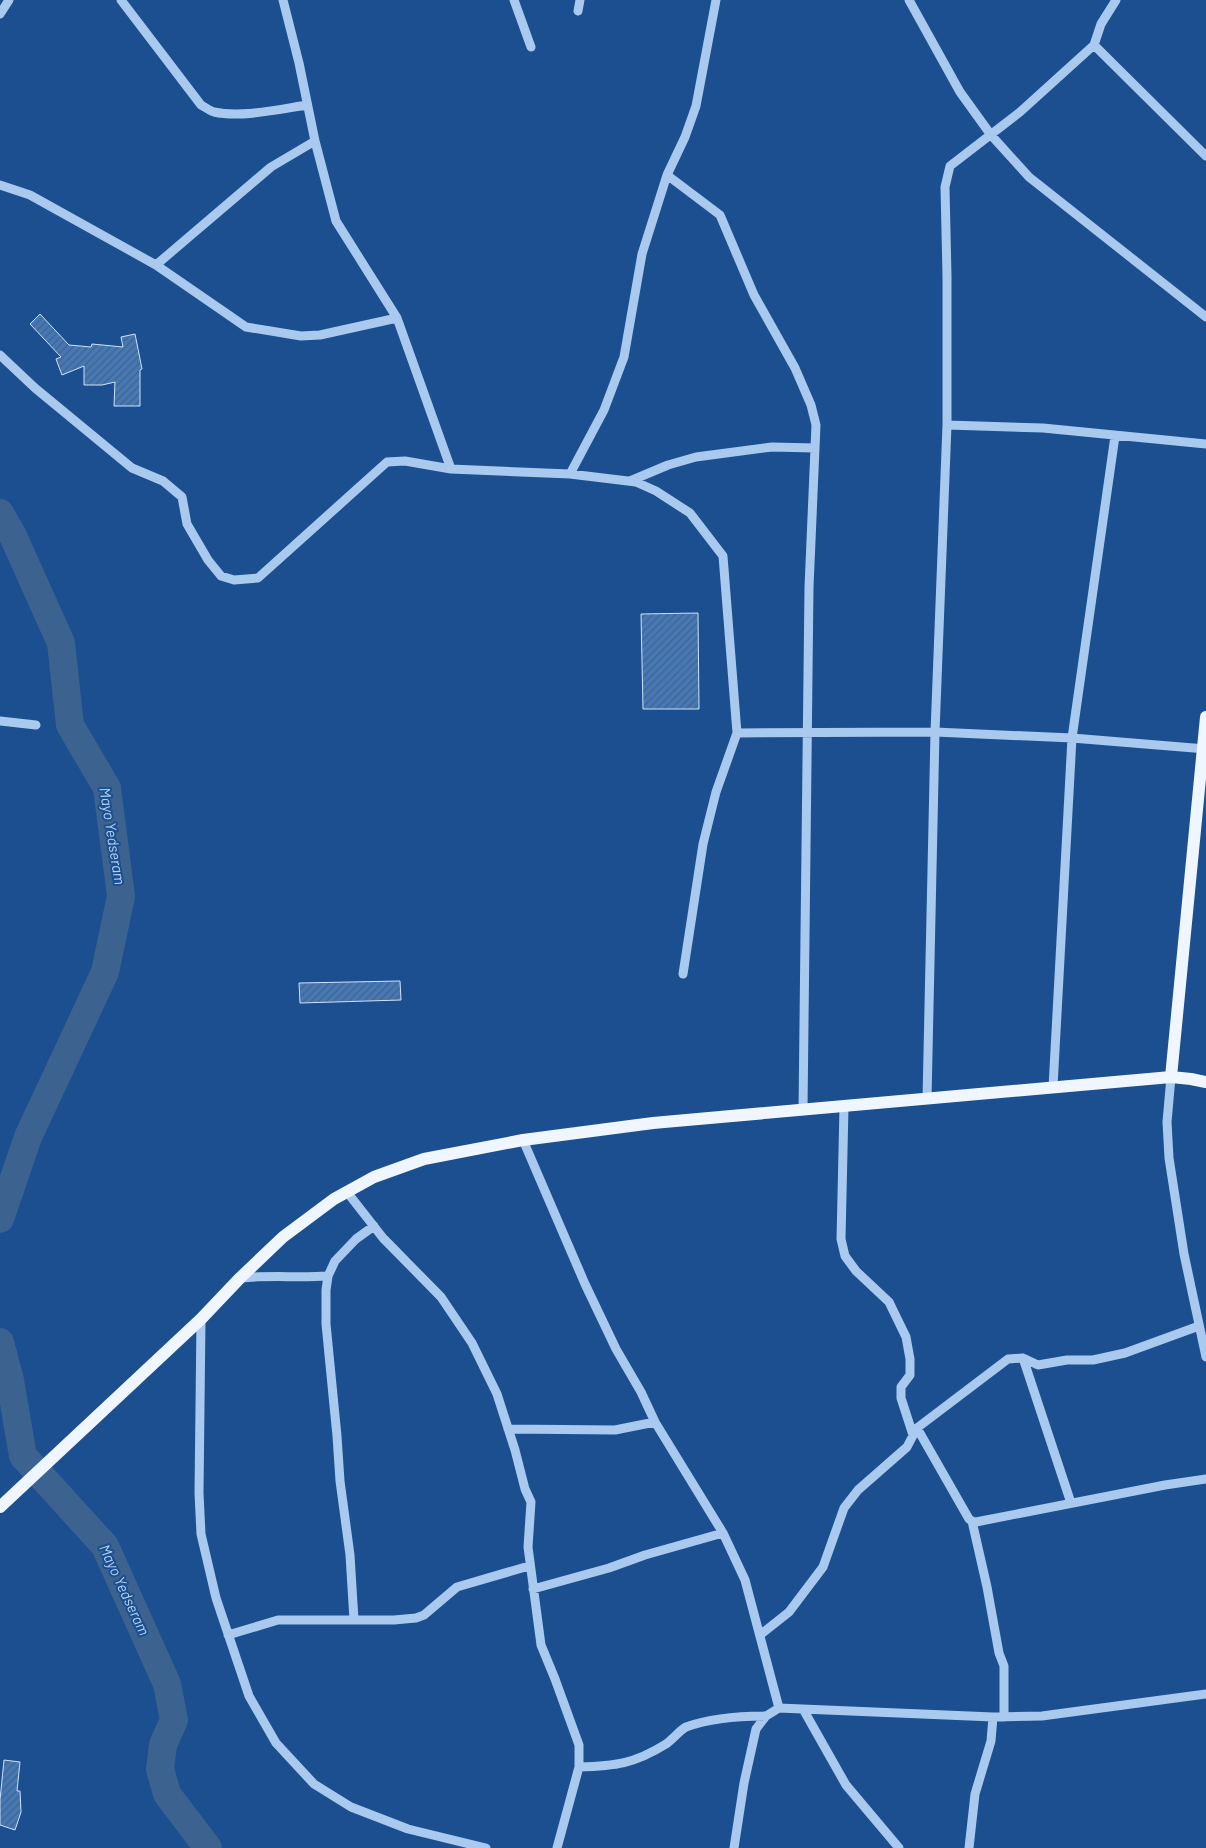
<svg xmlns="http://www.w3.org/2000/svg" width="1206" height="1848" font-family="Barlow,sans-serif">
	<defs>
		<pattern id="building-hatch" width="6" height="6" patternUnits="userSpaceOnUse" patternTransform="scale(1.25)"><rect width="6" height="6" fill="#4478b7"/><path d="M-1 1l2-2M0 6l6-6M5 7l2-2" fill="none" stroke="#486282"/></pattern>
	</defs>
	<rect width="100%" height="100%" fill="#1b4f8f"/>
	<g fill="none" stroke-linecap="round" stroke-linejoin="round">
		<path stroke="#3c6290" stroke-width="28" d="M0,513L13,536L61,643L70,725L107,788L121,896L105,972L28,1137L0,1219
			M0,1342L10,1380L23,1456L105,1546L167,1684L174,1720L163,1745L160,1769L167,1794L208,1848"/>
	</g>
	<path fill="url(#building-hatch)" stroke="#cfe3fa" d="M40,314L69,345L91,347L92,344L123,347L121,337L135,334L142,369L140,370V406H114L115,382L102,385H84V366L62,375L56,359L61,357L30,324Z
		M698,613L699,709H643L641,614Z
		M400,981L401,1000L300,1003L299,983Z
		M4,1760L20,1762L17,1791H20L21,1812L15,1830L0,1825V1800Z"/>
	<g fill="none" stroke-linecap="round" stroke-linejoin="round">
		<path stroke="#a9c9ee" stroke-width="9" d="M121,0L201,105C205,107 210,111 214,112C241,118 281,109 307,105
			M283,0L299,63L315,141L336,221L397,318L451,469
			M514,0L531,47
			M909,0L960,92L991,135L1029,177L1206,317
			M1116,0L1101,24L1094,45L1206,156
			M578,11L580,0
			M0,14L9,0
			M667,175L720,215L754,295L795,368L811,405L816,425L809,587L803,1110
			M0,185L30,195L156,265L246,327L301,336L320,335L397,318
			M156,265L271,167L315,141
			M0,355L35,388L132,468L163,481L182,497L187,524L208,560L221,576L234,580L258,578L387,462L405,461L451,469L570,474L636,482L656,491L690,513L723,556L737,733L716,792L703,844L683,974
			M947,425L1043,428L1206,444
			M570,474L604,410L624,357L642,254L667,175L685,137L696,106L716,0
			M630,481L668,465L696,457L772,447L815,448
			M0,721L36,725
			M737,733L935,732L1072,738L1206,749
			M1171,1077L1167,1122L1169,1158L1184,1254L1206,1357
			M1053,1087L1072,738L1115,436
			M927,1099L935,732L947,425V276L945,187L950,166L1020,112L1094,45
			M844,1107L841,1239L845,1256L856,1271L889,1302L906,1337L910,1359V1375L901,1387V1398L913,1435
			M523,1140L585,1284L616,1349L641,1392L655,1422L723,1533L745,1580L779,1708
			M347,1192L383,1238L441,1297L472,1343L497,1394L515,1450L525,1489L531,1502L528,1547L541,1645L555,1679L579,1745V1767L557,1848
			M241,1278C270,1275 298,1278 328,1276
			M201,1319L199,1493L201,1534L216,1598L249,1696L276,1743L314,1784L351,1807L408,1829L486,1848
			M1023,1358L1071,1503
			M917,1428L969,1519L972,1521L987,1587L999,1653L1004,1666V1717
			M508,1429L615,1430L655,1422
			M972,1521L976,1522L1165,1485L1206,1479
			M533,1589L609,1568L645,1555L723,1533
			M354,1620L350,1555L340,1481L337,1436L326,1324V1290L328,1276L335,1261L356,1239L374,1226
			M228,1635L278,1620H394L416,1618L424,1615L457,1587L529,1566
			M760,1635L789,1612L823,1567L844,1508L858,1490L907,1447L917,1428L1008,1359L1023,1358L1038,1365L1067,1360H1093L1125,1353L1199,1326
			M803,1709L846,1785L899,1848
			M579,1767C615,1766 634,1764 666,1744C673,1739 679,1731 686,1727C711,1718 740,1716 766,1716
			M734,1848L744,1783L756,1729L766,1716L779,1708L993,1717L1042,1716L1206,1694
			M969,1848L975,1794L991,1741L993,1717"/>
		<path stroke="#f0f6ff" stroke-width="12" d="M1171,1077L1206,717
			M0,1507L201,1319L240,1278L283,1237L334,1199L374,1177L424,1159L523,1140L653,1123L1171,1077L1191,1079L1206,1082"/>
	</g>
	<g text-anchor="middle" stroke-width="4" stroke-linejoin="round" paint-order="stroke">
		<g font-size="15" font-style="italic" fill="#b5d3f5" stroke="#1b4f8f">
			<text transform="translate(112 836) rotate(81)" y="5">Mayo Yedseram</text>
			<text transform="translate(124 1590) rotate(65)" y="5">Mayo Yedseram</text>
		</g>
	</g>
</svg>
